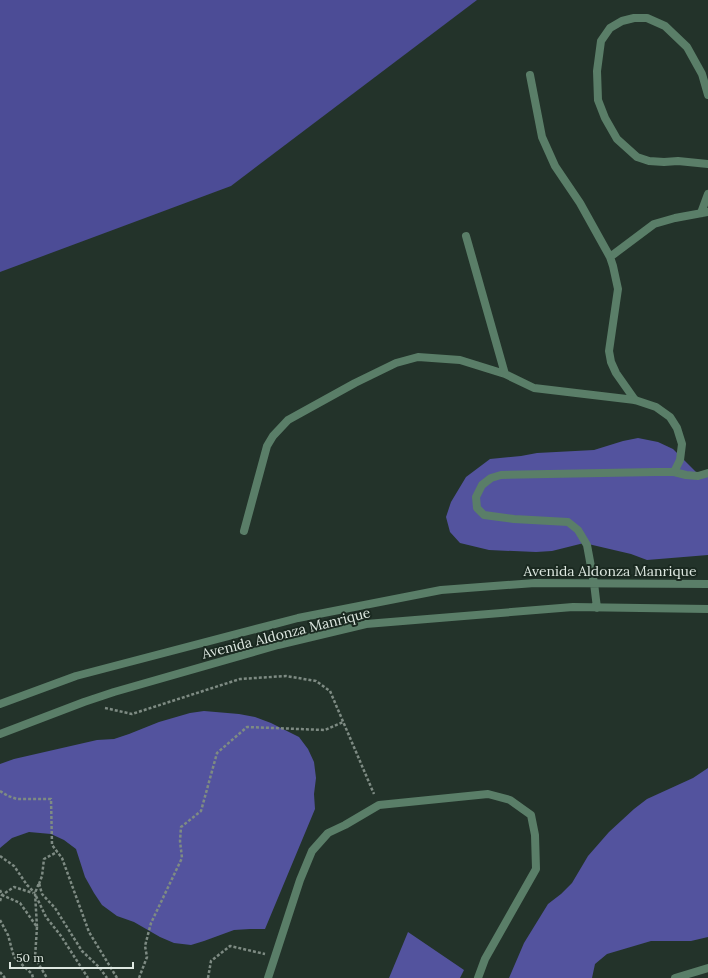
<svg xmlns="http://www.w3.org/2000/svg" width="708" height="978" font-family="Lora,serif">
	<rect width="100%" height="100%" fill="#23332a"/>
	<path fill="#53539e" d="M638,438L658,442L673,449L698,474L708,477V555L647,560L631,554L584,543L552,551L536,552L489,550L460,543L450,532L446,517L451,502L466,477L490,459L521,456L537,453L594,450L623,441Z
		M204,711L239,714L255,717L271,723L299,737L308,749L314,762L316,778L314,794L315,809L265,929H250L234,930L204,941L191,945L174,943L160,937L134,922L117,916L102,905L94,893L85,877L76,849L64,840L51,834L29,832L12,838L0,848V764L14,759L97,740L114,739L129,734L159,722L190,713Z
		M708,768V937L691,941H651L607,954L595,964L592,978H509L524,943L548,904L561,894L572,883L588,856L609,832L634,809L647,799L693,778Z
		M408,932L464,970L460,978H389Z"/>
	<path fill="#4c4c96" d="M0,0H477L231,186L0,272Z"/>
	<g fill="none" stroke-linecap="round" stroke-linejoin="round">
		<path stroke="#7e8b83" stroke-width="2.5" stroke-dasharray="3 2" stroke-linecap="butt" d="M105,708L132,714L240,679L286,676L316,681L330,691L374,794
			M0,791L8,796L17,799H51L52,845L62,858L89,932L117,978
			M0,856L14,866L27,885L35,893
			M39,884L42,876L44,859L57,852
			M0,890L2,895L20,903L37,927L35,893L39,883L42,894L55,908L82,951L99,967L107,978
			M36,896L46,917L61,936L88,978
			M0,901L2,895L14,887L33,893
			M0,920L8,935L14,957L32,974L33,978
			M37,927L35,958L47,978
			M0,972L5,978
			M139,978L147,957L145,946L151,923L182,858L180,841L181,827L201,811L217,753L247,727L325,730L343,722
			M208,978L211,961L230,946L265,954"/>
		<path stroke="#5a7e68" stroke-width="8" d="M530,75L542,137L555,166L580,203L610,257L613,266L618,289L609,351L611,362L616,373L635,400
			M708,95L702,74L687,47L665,26L647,18H634L622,21L610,28L601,41L597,71L598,100L605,118L617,139L637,157L649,161L664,162L678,161L708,164
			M701,213L708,194
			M610,257L654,224L675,218L708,212
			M674,472L686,475L698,476L708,473"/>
		<path stroke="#5a7e68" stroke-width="8" d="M466,236L505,374L534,388L635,400L656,407L670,417L677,428L682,444L680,460L674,472H656L501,475L491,478L482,485L476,497L477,508L484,515L514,519L568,522L578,530L587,545L594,583L597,608
			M244,531L267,446L273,436L288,420L355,383L396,363L418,357L460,360L505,374
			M0,704L76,676L298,618L441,590L535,583L708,584
			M0,734L84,702L114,692L278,645L366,624L573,607L708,609
			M268,978L300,880L312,851L328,833L345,825L379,805L488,794L510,800L531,815L535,835L536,869L485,959L478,978
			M675,978L708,968"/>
	</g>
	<g text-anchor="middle" stroke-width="4" stroke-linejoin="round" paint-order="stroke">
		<g font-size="14" fill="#dee8e1" stroke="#1a2920">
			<text x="610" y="576">Avenida Aldonza Manrique</text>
			<text transform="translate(286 633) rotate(-14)" y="5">Avenida Aldonza Manrique</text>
		</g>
	</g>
	<path d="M10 962v6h123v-6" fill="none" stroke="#dee8e1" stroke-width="2"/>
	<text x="16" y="962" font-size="12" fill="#dee8e1" stroke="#1a2920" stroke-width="3" paint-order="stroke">50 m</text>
</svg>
